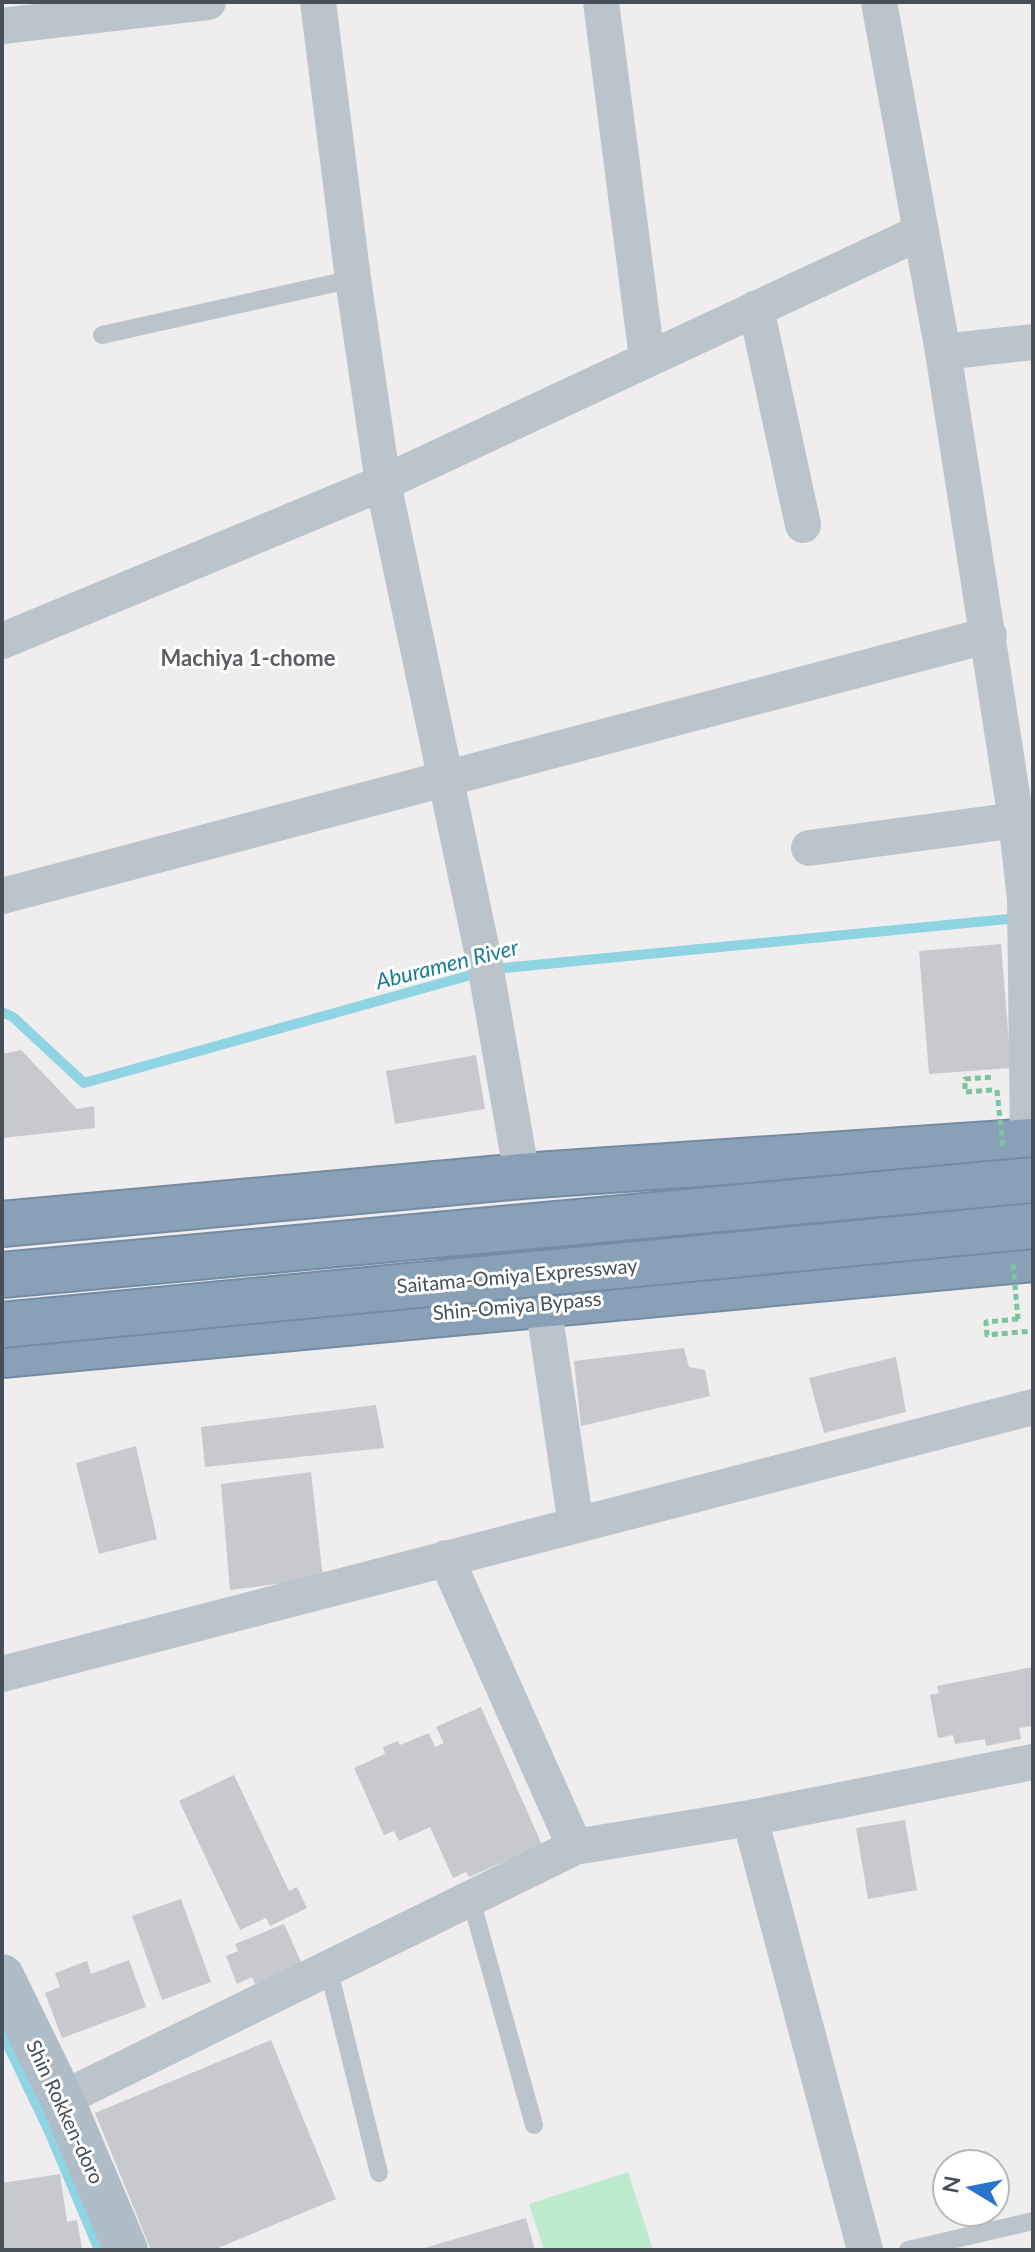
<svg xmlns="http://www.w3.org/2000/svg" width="1035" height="2252" font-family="Lato,sans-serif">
	<rect width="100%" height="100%" fill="#efeded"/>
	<path fill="#beeace" d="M628,2172L653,2250H544L529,2204Z"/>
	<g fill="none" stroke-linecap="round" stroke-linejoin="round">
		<path stroke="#8fd4e3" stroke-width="10" d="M494,969L1019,918
			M2,1012L13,1017L84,1083L478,973
			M2,2033L48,2129L99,2250"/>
	</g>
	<path fill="#c7c9cf" d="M1001,944L1011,1068L929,1074L919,951Z
		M21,1050L77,1109L94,1106L95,1128L2,1138V1054Z
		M476,1055L485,1109L395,1124L386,1071Z
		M684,1348L689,1367L705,1370L710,1396L581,1426L574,1361Z
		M896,1357L906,1412L824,1433L809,1378Z
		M376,1405L384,1448L205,1467L201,1427Z
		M136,1446L157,1539L99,1554L76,1463Z
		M311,1472L323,1578L230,1590L221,1484Z
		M1033,1667V1726L1019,1728L1021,1739L986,1746L985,1739L955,1744L953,1735L938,1738L930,1695L939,1693L937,1686Z
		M481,1707L542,1845L469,1877L466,1872L453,1878L430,1827L399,1841L394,1831L384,1835L354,1768L385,1754L383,1747L398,1741L400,1745L429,1733L435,1747L444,1743L436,1727Z
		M234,1775L289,1891L297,1887L307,1908L270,1926L266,1918L240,1930L179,1801Z
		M905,1820L917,1890L868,1899L856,1828Z
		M181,1899L211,1982L162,2000L132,1916Z
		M284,1924L302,1964L255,1984L252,1977L237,1984L226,1956L238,1951L235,1944Z
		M129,1960L146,2007L62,2038L45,1993L60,1987L55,1973L87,1961L91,1974Z
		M271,2040L336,2199L213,2250H151L95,2113Z
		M60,2174L67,2222L77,2220L82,2248L2,2250V2183Z
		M526,2218L535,2250H421V2249Z"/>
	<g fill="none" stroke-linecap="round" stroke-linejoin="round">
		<defs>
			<path id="highway" d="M2,1224L522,1176L1033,1141
				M2,1355L1033,1259"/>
		</defs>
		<use href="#highway" stroke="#748ca3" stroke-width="48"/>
		<path stroke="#7ac49e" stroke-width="5" stroke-dasharray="6 4" stroke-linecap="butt" d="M992,1090L965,1092V1079L994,1077
			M1018,1319L986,1322L987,1335L1033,1331"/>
		<path stroke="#bcc4cb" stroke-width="18" d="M102,335L353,279
			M470,1896L534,2125
			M328,1967L379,2173
			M908,2250L1033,2221"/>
		<path stroke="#bcc4cb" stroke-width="36" d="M318,2L353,279L383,483L485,965L522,1176
			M601,2L647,358
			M879,2L943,352L1016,820L1025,899L1028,1141
			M2,26L208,2
			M756,308L803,525
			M943,352L1033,342
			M2,641L383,483L921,232
			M809,848L1016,820
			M2,896L989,635
			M543,1304L576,1525
			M446,1558L575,1847
			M2,1674L1033,1407
			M750,1818L865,2250
			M62,2099L575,1847L750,1818L1033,1762"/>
		<path stroke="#afbdc9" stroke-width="44" d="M2,1976L62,2099L126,2250"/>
		<use href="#highway" stroke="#89a1b7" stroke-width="44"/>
		<defs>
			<path id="highway-bridge" d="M2,1275L1033,1180
				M2,1325L1033,1226"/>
		</defs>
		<use href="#highway-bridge" stroke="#748ca3" stroke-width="48" stroke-linecap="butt"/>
		<path stroke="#7ac49e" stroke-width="5" stroke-dasharray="6 4" stroke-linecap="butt" d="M997,1090L1003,1147
			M1013,1264L1018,1319"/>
		<use href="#highway-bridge" stroke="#89a1b7" stroke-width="44"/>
	</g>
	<g text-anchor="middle" stroke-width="6" stroke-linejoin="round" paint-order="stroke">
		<g font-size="20" fill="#475058" stroke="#fff">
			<text transform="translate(517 1276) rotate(-5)" y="7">Saitama-Omiya Expressway</text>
			<text transform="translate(517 1306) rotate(-5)" y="7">Shin-Omiya Bypass</text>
			<text transform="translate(65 2112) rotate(65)" y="7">Shin Rokken-doro</text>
		</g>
		<g font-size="22" font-weight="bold" fill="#5a5d61" stroke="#fff">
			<text x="248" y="666">Machiya 1-chome</text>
		</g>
		<g font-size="22" font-style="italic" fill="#197c92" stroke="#fff">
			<text transform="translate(447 964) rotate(-14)" y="8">Aburamen River</text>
		</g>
	</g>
	<rect width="1035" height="2252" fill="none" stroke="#475058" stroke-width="8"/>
	<g transform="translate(971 2188) rotate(280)"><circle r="38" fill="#ffffff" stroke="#b5b9bc" stroke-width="2"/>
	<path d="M0-6L14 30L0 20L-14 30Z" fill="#2975cd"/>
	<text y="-12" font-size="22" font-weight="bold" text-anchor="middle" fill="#475058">N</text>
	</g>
</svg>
